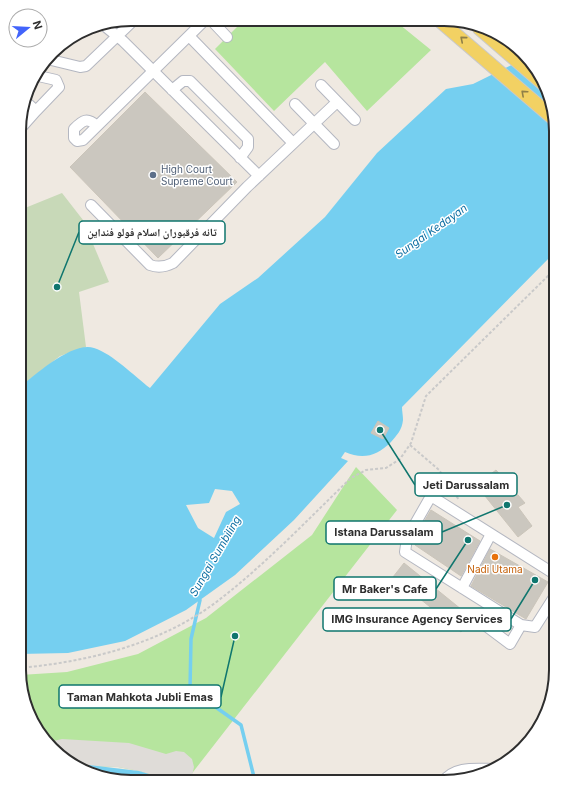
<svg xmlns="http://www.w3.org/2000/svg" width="575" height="801" font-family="Inter,'Noto Naskh Arabic',sans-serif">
	<rect width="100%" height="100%" fill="#efe9e1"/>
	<path fill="#b6e59e" d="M245,19L394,20L431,50L367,111L325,62L274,111L215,49Z
		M356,467L397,510L186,781H172L139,771L118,767L79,766L63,759L30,720L20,675L67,672L138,654L206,618L312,535Z"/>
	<path fill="#c8d9b8" d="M62,193L83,220L109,282L79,292L86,347L60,356L20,387V210Z"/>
	<path fill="#dfdcd8" d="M62,739L129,743L166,754L176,751L184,752L192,759L194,767L192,776L200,781H172L139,771L118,767L79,766L63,759L49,742Z"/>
	<path fill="#75cff0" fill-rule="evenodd" d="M526,58L545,81L556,130V251L402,407C402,411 403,416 403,420C402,430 397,435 391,442C377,456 363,460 345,452L341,458L348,461L294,520L235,575L186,610L125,641L68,653L19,654L20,387C36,374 73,341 94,348C113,354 134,376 150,388L220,304L258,278L325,217L377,153L446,89L473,84ZM215,489L232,491L240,504L226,512L214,538L198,528L186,505L209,503Z
		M89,765L139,771L172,781H116L79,766Z"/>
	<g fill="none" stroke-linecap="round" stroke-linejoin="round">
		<path stroke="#75cff0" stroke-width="3.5" d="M200,600L191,639L190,689L241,725L255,781"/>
	</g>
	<path fill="#cbc7bf" stroke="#cbc5ba" d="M145,92L237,182L158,258L70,167Z
		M378,421L389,428L383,439L371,433Z
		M496,470L525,503L518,507L532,526L518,537L481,491L478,484Z
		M431,510L480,541L461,576L415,545V537Z
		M490,549L548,582L526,619L471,586Z
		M404,563L472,618L461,632L393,577Z"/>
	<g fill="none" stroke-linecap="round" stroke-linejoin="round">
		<defs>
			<path id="minor" d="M210,19L227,37
				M108,23L106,27L123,41L259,176
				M189,36L293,143
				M47,59L80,67L86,66L135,19
				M321,85L355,120
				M172,90L183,81H190L248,139V147L240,158
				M25,101L36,111L59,87L56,80L34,75
				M295,104L334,144
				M97,126C87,117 83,120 74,129V138L77,141L83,140L206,19
				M20,129L36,111
				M91,205L150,265C158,268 165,267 173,263L247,187L337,102
				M462,588L491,534
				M556,594L535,627L521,625L405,552L407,538L431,496L556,575
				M478,620L510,644L521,625
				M443,782C454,765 478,769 496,769"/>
			<path id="major" d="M439,20L553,118
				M479,28L546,86"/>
		</defs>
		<use href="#minor" stroke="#b4b7c1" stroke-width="12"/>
		<use href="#major" stroke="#c9c9c9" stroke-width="15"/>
		<path stroke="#c9c9c9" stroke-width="2" stroke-dasharray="3 2" stroke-linecap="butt" d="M410,445L439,470L459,500
			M19,668C87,662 160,644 215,603C264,566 307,520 351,478L366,470L386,468L400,459L411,443L426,396L556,268"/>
		<use href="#minor" stroke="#fff" stroke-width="10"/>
		<use href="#major" stroke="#f2d163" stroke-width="13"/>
	</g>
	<defs><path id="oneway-chevron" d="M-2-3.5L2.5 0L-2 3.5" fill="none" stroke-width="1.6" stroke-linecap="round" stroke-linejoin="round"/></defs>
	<g stroke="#908048">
		<use href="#oneway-chevron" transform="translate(463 39) rotate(-140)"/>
		<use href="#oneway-chevron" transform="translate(524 93) rotate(-138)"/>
	</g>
	<circle fill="#5c6f8a" stroke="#fff" stroke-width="1.5" cx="153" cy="175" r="4"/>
	<circle fill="#e8710a" stroke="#fff" stroke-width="1.5" cx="495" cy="557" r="4"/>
	<g text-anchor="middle" stroke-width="3" stroke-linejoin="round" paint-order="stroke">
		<g font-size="10" fill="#4e5e75" stroke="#fff" text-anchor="start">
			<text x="161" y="173">High Court<tspan x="161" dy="12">Supreme Court</tspan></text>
		</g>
		<g font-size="10" fill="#c56008" stroke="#fff">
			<text x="495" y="573">Nadi Utama</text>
		</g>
		<g font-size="11" font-style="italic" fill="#0d6fa3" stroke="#fff">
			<text transform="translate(431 231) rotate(-35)" y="4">Sungai Kedayan</text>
			<text transform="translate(215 556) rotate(-60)" y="4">Sungai Sumbiling</text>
		</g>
	</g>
	<path d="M0 0H575V801H0ZM131 26H444A105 105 0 0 1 549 131V670A105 105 0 0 1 444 775H131A105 105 0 0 1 26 670V131A105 105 0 0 1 131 26Z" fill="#fff" fill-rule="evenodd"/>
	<path fill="none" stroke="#2e2e2e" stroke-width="2" d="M131 26H444A105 105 0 0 1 549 131V670A105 105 0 0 1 444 775H131A105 105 0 0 1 26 670V131A105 105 0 0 1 131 26Z"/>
	<path fill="none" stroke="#0f766e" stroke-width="1.5" d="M57 287L79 232M380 430L415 485M507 505L442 532M468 540L436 589M535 580L511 619M235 636L221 697"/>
	<g fill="#0f766e" stroke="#fff" stroke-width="1.5">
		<circle cx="57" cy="287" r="4"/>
		<circle cx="380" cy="430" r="4"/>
		<circle cx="507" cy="505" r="4"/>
		<circle cx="468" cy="540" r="4"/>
		<circle cx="535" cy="580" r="4"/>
		<circle cx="235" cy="636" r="4"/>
	</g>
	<g fill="#fff" stroke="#0f766e" stroke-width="1.5">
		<rect x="79" y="221" width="146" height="23" rx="4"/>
		<rect x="415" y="473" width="102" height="23" rx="4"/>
		<rect x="326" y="521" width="116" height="23" rx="4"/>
		<rect x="334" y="577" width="102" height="23" rx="4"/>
		<rect x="323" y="608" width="188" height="23" rx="4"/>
		<rect x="59" y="685" width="162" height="23" rx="4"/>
	</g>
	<g font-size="11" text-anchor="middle" font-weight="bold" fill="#2e2e2e">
		<text x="152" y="236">تانه فرقبوران اسلام فولو فنداين</text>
		<text x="466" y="489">Jeti Darussalam</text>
		<text x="384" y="536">Istana Darussalam</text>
		<text x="385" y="593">Mr Baker's Cafe</text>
		<text x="417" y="623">IMG Insurance Agency Services</text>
		<text x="140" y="701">Taman Mahkota Jubli Emas</text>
	</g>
	<g transform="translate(28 28) rotate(72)"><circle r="19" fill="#ffffff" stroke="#ababab"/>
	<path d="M0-3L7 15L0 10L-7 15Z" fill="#4264fb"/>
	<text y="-6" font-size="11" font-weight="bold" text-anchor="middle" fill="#2e2e2e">N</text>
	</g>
</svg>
